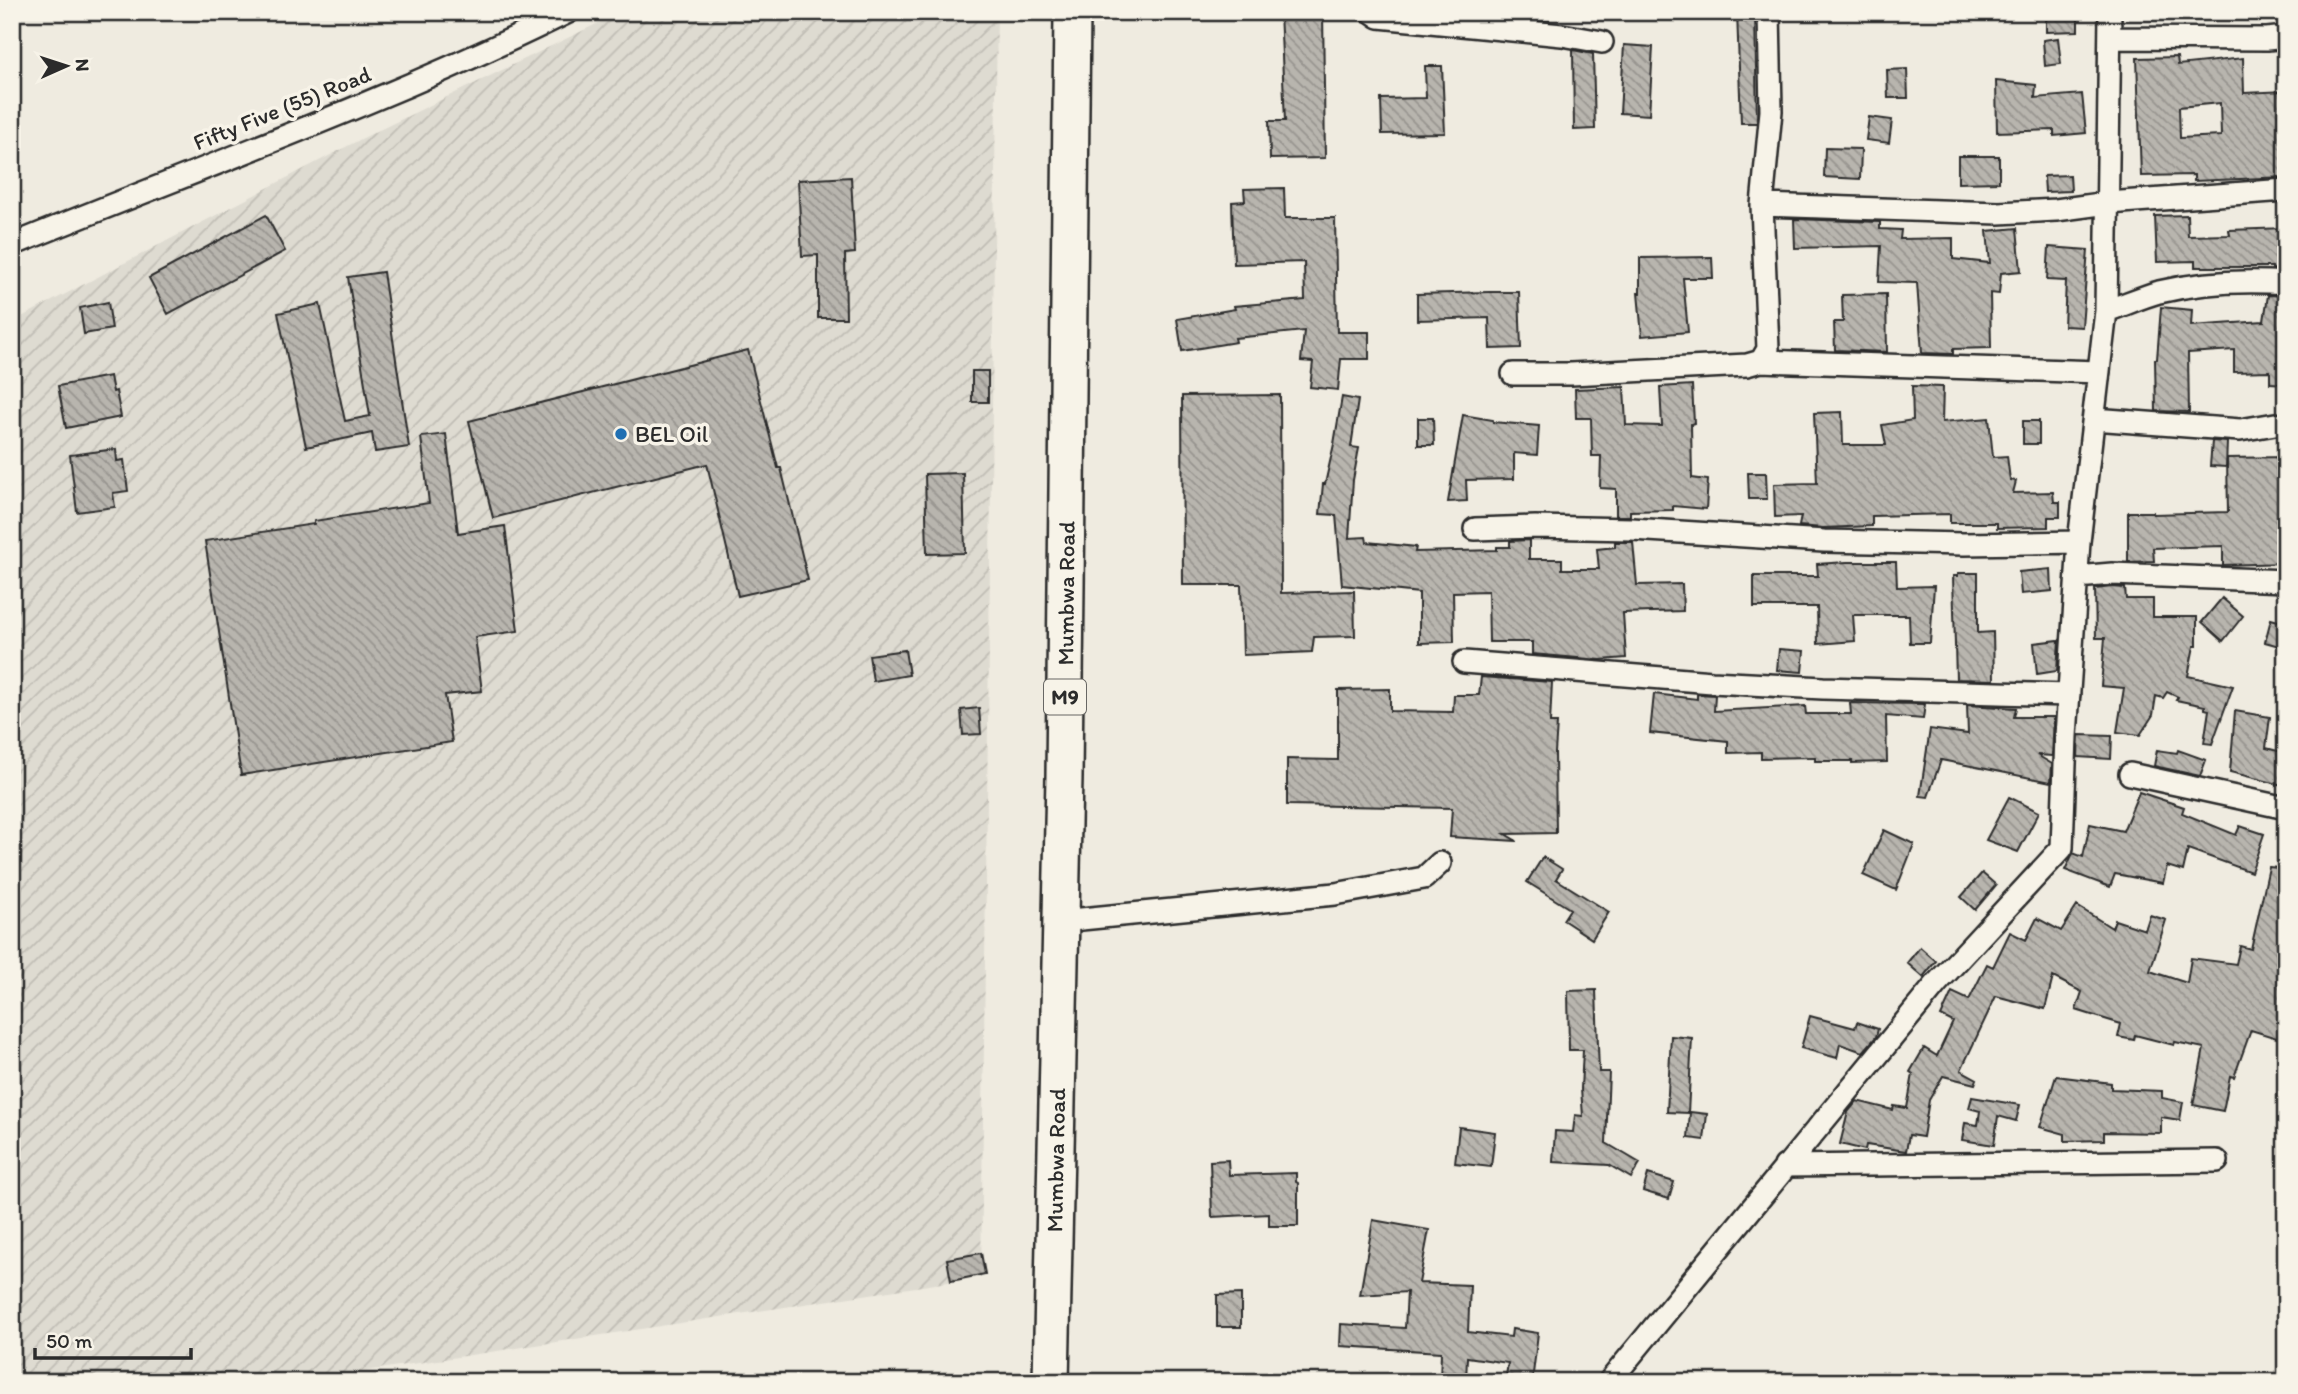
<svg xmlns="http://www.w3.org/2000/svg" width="2298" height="1394" font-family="Itim,sans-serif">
	<defs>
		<pattern id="industrial-furrows" width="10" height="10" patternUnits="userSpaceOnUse" patternTransform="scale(1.75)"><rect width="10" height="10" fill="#dedbd1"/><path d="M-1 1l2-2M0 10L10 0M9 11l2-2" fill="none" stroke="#bfbcb4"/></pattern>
		<pattern id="building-back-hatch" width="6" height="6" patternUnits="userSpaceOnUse" patternTransform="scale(1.75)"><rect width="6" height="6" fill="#b8b5ae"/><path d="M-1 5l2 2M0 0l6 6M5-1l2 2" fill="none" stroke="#96938e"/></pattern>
	</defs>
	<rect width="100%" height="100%" fill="#efebe0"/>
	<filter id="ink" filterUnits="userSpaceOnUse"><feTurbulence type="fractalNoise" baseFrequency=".0143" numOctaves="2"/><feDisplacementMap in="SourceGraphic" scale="14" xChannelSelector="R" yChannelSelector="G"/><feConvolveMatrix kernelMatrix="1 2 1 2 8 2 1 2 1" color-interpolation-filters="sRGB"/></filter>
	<g filter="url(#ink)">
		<path fill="url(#industrial-furrows)" d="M621,12H997L981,1277L294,1382H12V322L363,138Z"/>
		<path fill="url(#building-back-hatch)" stroke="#2b2b2b" stroke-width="2" fill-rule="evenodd" d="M1280,12H1323L1325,158L1270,159L1269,121H1285Z
			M1737,12H1755L1757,123H1741Z
			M2046,12H2078V31L2046,32Z
			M2058,38L2061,64L2045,66L2043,40Z
			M1624,45L1653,47L1649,115L1620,113Z
			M1573,50L1593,54L1595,129L1574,130Z
			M2177,57L2178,65L2243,58L2244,93L2286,91V177L2194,181V175L2141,176L2137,58ZM2220,103L2221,136L2180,138L2179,107Z
			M1425,66H1442L1445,133L1382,134L1381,99L1426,98Z
			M1907,69L1908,98H1888L1887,70Z
			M1996,81L2036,85L2035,98L2082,94L2086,133L2054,136V130L1997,132Z
			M1869,117L1892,120L1889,143L1866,140Z
			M1825,148L1861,149L1860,179L1824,177Z
			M1958,156H1999V182L1958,183Z
			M2070,175L2071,191L2045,192L2044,176Z
			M851,177L855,253L845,254L846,318H818V255L802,256L798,180Z
			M1284,188L1285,218H1335L1337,332H1369V359H1341L1338,390L1310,387L1313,362L1301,361L1304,331L1235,338L1236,342L1182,351L1177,319L1235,309L1234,306L1305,300L1304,262L1234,264L1232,202L1245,201L1244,189Z
			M266,215L285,251L168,314L149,278Z
			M2187,215L2188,236L2230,235L2229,230L2286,228V270L2272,269V267H2195V261L2157,262L2155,216Z
			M1794,219L1880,222V229L1901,230L1900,239L1953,238V259L1990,263L1987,231L2017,228L2021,271L2001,273L1999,294L1990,293L1991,348L1953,349V354L1922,353L1917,283L1879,282L1881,246L1795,248Z
			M2049,247L2088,250L2082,327L2064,326L2066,281L2047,280Z
			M1712,257L1713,278H1683L1688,332L1642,336L1638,293H1640V258Z
			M383,272L409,447L375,452L372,433L306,447L278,313L320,304L345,421L370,416L348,277Z
			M1489,292H1519L1521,348L1490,349L1489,318L1417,320V294Z
			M1886,294L1887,352L1835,350L1834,322H1843L1842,295Z
			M2268,295L2286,296V384L2270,383V371L2234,372V350L2188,353L2189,412L2156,411L2155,359H2157L2161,307L2192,310L2191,326L2264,321Z
			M108,302L112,329L84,334L80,308Z
			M748,350L778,468H781L808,580L738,596L707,464L493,518L469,421Z
			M972,371H988V402H972Z
			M110,376L113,392L116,391L121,417L66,428L58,386Z
			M1692,385L1694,423L1691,424L1692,478L1708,480L1706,509L1673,506V510L1630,511V516H1616V489L1600,488L1601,456H1592L1591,418H1576L1575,389L1624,387L1626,425L1662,426L1660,387Z
			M1912,386L1943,387L1942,422L1989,418L1993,457L2007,456L2010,480L2016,481L2013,493L2053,492L2054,502H2060V517H2048V527L1997,528V523H1950V514L1872,516V526L1823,528L1799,526L1801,516L1775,517L1774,484L1817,483L1814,413L1842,412L1843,445H1886L1882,425L1913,420Z
			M1280,395L1281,593L1354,591L1355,636L1314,637L1312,652L1243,655L1241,585H1183L1182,396Z
			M1342,397L1358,400L1351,447L1359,448L1353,480L1349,538L1366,537L1367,542L1416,547L1415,552L1497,550V547H1510V541L1529,540V559H1562V569H1599L1597,549L1615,547V542H1633L1637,585L1682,584L1683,611L1623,613L1626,658L1601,660L1532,654V642H1489L1488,591L1453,592L1454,642L1419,643V593L1342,585L1336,515L1320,514L1323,484H1325L1334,444Z
			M1463,415L1493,420V422L1539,426L1537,455L1514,453V479L1466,480L1467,501L1448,502Z
			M1418,418H1433L1434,445H1418Z
			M2023,421H2039V444H2023Z
			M446,434L458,533L505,526L518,631L475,637L482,691L445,695L452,742L241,775L205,541L314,524V521L429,503L421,437Z
			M2212,441L2227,442L2226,467L2210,466Z
			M116,449L117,461L124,460L128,491L113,493L115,507L77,512L70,455Z
			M2286,457V563L2223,565V546L2153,548L2154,561L2128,562V512H2153V514L2228,512L2227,458Z
			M963,473L965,553L927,554L925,474Z
			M1748,473H1766L1767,499H1749Z
			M1847,562H1896L1897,587L1934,586L1930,643H1910L1909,615H1853L1855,641L1818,644L1817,607H1754V576H1818L1817,564Z
			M2051,569L2052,591L2021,594L2019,572Z
			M1958,573H1978V633L1993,632L1994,680L1956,679L1953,576H1958Z
			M2112,587L2125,588L2126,599H2153V617H2197V646H2194L2188,676L2233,686L2212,744L2204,743L2209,710L2205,709V706L2176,700L2178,697L2167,692L2163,698L2156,696L2153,715L2140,735L2117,732L2124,688L2101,686L2105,638H2096L2095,589Z
			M2222,598L2243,616L2223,641L2202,622Z
			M2271,619L2286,623V648L2265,642Z
			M2059,640L2057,671L2037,674L2034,643Z
			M1779,649L1804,651L1802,672L1777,670Z
			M905,650L909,675L873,681L869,655Z
			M1481,677L1552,682L1550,723H1557L1555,753L1556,833L1505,834L1517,841L1450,837L1452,808L1287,805V759L1338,760V690L1390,689V711L1453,712L1454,695H1479Z
			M1654,694L1697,699V694L1715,695L1714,711L1805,706L1806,714H1851L1850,703L1925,704L1923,719L1886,716L1887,762L1852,763V761H1815V757L1761,758V752L1728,753V741L1650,733Z
			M1967,705L2016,708L2014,717H2054L2052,756L2037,755L2052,764L2051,782L1941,760L1928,797L1920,796L1930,729L1968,734Z
			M979,708L981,734L963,735L961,710Z
			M2235,711L2270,717L2266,748L2286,753V786L2230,772Z
			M2079,735L2112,736L2111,759L2078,757Z
			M2157,750L2177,753L2178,750L2206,760L2200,776L2154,766Z
			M2139,792L2184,807L2182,813L2236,835L2240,826L2264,834L2251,872L2188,849L2183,871L2167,866L2163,883L2115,874L2110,887L2065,870L2073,853L2083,857L2090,824L2123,831Z
			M2009,797L2039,812L2018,852L1986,840Z
			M1884,830L1914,844L1896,890L1863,875Z
			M1543,857L1562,869L1556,879L1609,912L1592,939L1563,920L1570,909L1527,882Z
			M2269,867L2286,869V1041L2251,1030L2234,1077L2230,1076L2223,1111L2193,1105L2204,1048L2175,1042L2174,1045L2135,1035L2134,1040L2118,1037L2121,1024L2076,1010L2082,992L2053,977L2045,1009L1996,996L1961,1070L1977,1079L1975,1084L1943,1076L1929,1100L1923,1137L1909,1135L1906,1151L1866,1145L1865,1150L1840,1144L1848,1112L1857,1101L1893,1110L1894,1106L1907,1108L1913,1074L1910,1072L1924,1048L1937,1056L1953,1022L1941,1016L1952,992L1969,1000L1987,964L1993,967L2010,932L2026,940L2037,918L2061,931L2077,906L2112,928L2115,920L2145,930L2150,915L2166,920L2150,971L2187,983L2191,958L2236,964L2240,946L2251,949Z
			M1982,873L1996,885L1975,910L1961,897Z
			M1920,947L1936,961L1923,977L1907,963Z
			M1596,990L1599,1072H1609L1606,1143L1640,1163L1631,1178L1609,1165L1553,1162L1555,1131L1573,1132L1575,1115L1583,1116L1581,1089L1583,1050H1569L1568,991Z
			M1810,1016L1855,1028L1857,1022L1878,1029L1876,1037L1863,1052L1840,1044L1837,1058L1801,1048Z
			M1671,1036L1692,1038L1688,1113L1667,1112Z
			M2056,1076L2111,1083V1089L2162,1091V1098L2183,1102L2180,1120L2161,1117V1133L2104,1132V1140L2065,1141V1134L2040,1127Z
			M1972,1097L2020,1105L2016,1121L1998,1116L1994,1145L1962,1140L1965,1123L1978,1125L1980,1111L1969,1108Z
			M1690,1112L1707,1114L1704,1140L1688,1138Z
			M1459,1127L1495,1132L1491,1167L1455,1163Z
			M1228,1160L1229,1175L1296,1173V1182L1298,1183V1226H1269V1214L1212,1217L1210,1161Z
			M1648,1174L1674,1182L1669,1199L1643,1191Z
			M1373,1220L1429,1230L1419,1283L1470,1285L1468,1332L1511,1337L1512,1329L1538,1333L1532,1382H1505L1508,1363L1467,1357L1466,1382H1440L1441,1352L1340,1346L1341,1324L1405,1328L1407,1292L1360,1295Z
			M981,1253L985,1274L951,1281L947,1259Z
			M1241,1294V1327H1217V1295Z"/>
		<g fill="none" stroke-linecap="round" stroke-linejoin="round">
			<defs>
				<path id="minor" d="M1372,12L1379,17L1562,35L1602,42
					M2111,38L2267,39L2286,37
					M1762,205L1999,213L2056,210L2108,203L2286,190
					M12,245C198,169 388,101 568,12
					M2106,311C2124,305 2141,297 2159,292C2201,282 2243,280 2286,283
					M1761,361L2099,372
					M1513,374H1571L1747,365L1761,361L1768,349L1762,205L1771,111L1769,12
					M2094,419L2240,430L2275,424
					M1475,529L1535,527L1632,529L1824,541L1964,544L2079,542
					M2077,577L2112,574L2286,581
					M1464,662L1712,682L1823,688L2069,695
					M2130,774L2286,808
					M1061,921L1335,894L1424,878L1440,863
					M1785,1166L2217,1161
					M1609,1382L1937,983L2062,848L2066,736L2079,542L2106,311L2110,12"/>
				<g id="primary">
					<path id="s1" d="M1051,1382L1064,777L1072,12"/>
				</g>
			</defs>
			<use href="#minor" stroke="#2b2b2b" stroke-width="26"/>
			<use href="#primary" stroke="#2b2b2b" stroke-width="40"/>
			<use href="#minor" stroke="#f7f3e8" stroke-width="21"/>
			<use href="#primary" stroke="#f7f3e8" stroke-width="35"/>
		</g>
	</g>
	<circle fill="#1f6fb2" stroke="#f7f3e8" stroke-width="2.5" cx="621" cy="434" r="7"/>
	<g text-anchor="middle" stroke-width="7" stroke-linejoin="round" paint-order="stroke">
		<rect fill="#f7f3e8" stroke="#686764" stroke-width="2" x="1044" y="679.5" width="42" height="35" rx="5"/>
		<g font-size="21" font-weight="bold" fill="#2b2b2b">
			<text x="1065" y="704">M9</text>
		</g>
		<g font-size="23" fill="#2b2b2b" stroke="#f7f3e8">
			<text transform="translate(282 108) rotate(-22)" y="8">Fifty Five (55) Road</text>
			<text dy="8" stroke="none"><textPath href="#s1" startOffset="789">Mumbwa Road</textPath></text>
			<text dy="8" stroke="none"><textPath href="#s1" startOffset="222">Mumbwa Road</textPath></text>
		</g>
		<g font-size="23" fill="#2b2b2b" stroke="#f7f3e8" text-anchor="start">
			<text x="635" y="442">BEL Oil</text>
		</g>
	</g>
	<rect width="2298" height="1394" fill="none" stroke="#f7f3e8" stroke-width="42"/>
	<rect x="21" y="21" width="2256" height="1352" fill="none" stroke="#2b2b2b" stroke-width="2.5" filter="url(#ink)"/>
	<g transform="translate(66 66) rotate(87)" stroke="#f7f3e8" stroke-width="5" paint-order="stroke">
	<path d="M0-5L12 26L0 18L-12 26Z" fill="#2b2b2b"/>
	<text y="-10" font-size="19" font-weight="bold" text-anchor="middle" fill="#2b2b2b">N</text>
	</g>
	<path d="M35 1348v10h156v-10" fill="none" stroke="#2b2b2b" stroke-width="3.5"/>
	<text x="46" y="1348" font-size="21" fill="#2b2b2b" stroke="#f7f3e8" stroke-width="5" paint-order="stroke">50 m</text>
</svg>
